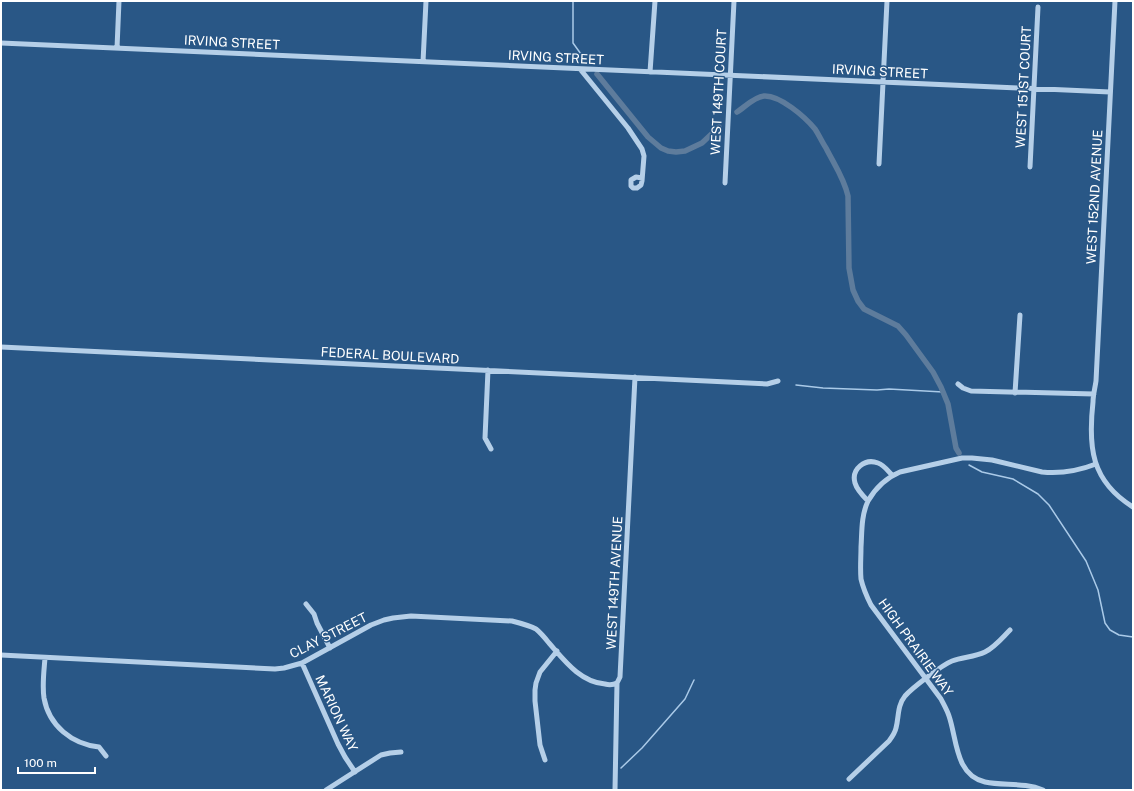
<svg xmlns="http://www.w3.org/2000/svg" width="1134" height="791" font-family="'Public Sans',sans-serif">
	<rect width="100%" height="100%" fill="#295786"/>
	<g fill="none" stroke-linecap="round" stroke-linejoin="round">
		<path stroke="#aacae8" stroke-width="1.5" d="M573,1V43L586,61
			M796,385L823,388L877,390L889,389L943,392
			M969,465L982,472L1013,479L1038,494L1049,505L1086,561L1098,590L1105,623L1110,630L1119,635L1133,637
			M621,768L642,748L685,699L694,680"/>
		<path stroke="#5e7c9c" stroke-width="5.5" d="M597,74L648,137L661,148L668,151L676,152L685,151L702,143L719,127
			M737,112C745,107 754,97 764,96C780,95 805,117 815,129C819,135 822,142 826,148C834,164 844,178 848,196L849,268L853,290L858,301L864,309L898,326L906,335L933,372L941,387L948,404L956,448L959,453"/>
		<path stroke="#b5cfe8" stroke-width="5" d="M1115,1L1096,381C1095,388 1093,395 1093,402C1088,447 1091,481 1133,507
			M1,43L1110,92
			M117,48L119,1
			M423,62L426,1
			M580,69L628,128L642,149L644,156L642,181L641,185L637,188H633L631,186V180L636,177L642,178
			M650,72L655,1
			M879,164L887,1
			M1030,167L1038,7
			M725,183L734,1
			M1,347L767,384L778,381
			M488,370L485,438L491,449
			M958,384L963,388L971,391L1094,394
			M1015,393L1020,315
			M892,475C888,471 884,465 878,463C865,458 851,469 855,483C857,490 863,496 868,501C861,516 862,532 861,547C861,558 860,568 861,579C863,588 867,597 871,605L941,699C944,705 947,710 949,716C957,739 955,775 985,782C1004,786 1024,782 1043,790
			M868,501C876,487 886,478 900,472L962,458H972L992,460L1042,472C1062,474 1078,471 1096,464
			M306,604L314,614L317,623L330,648
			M1,655L275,669L284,668L302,663L371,625L384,620L393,618L411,616L512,621C520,623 528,625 536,629C541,633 545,638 549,643C564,660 580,682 605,684C609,685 613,685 617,683
			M45,658C44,671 42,685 44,698C49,726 72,744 99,747L106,756
			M302,663L338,744L345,757L355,772
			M545,760L540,745L535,701V690L536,683L540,672L557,651
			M849,779L889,741C892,737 895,733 896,728C899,717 897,706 905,696C912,688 942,665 952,661C963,657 975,657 985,652C995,647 1002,638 1010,630
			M326,790L381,755L390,753L401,752
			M615,790L617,683L620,677L635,377"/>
	</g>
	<g text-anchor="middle" stroke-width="3" stroke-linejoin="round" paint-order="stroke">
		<g font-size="13" fill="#fff" stroke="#295786">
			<text transform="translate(232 42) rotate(3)" y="5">IRVING STREET</text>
			<text transform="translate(556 57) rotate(3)" y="5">IRVING STREET</text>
			<text transform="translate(880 71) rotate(3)" y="5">IRVING STREET</text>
			<text transform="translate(1023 87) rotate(-87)" y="5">WEST 151ST COURT</text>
			<text transform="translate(718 92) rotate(-87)" y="5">WEST 149TH COURT</text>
			<text transform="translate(1094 197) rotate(-87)" y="5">WEST 152ND AVENUE</text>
			<text transform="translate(390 355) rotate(3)" y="5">FEDERAL BOULEVARD</text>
			<text transform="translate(614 583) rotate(-87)" y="5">WEST 149TH AVENUE</text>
			<text transform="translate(328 635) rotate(-27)" y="5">CLAY STREET</text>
			<text transform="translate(916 647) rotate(54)" y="5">HIGH PRAIRIE WAY</text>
			<text transform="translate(337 713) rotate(65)" y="5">MARION WAY</text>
		</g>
	</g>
	<rect width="1134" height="791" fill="none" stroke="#ffffff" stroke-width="4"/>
	<path d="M18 767v6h77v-6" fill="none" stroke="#ffffff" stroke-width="2"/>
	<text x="24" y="767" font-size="12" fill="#ffffff" stroke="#295786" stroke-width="3" paint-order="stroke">100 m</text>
</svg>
